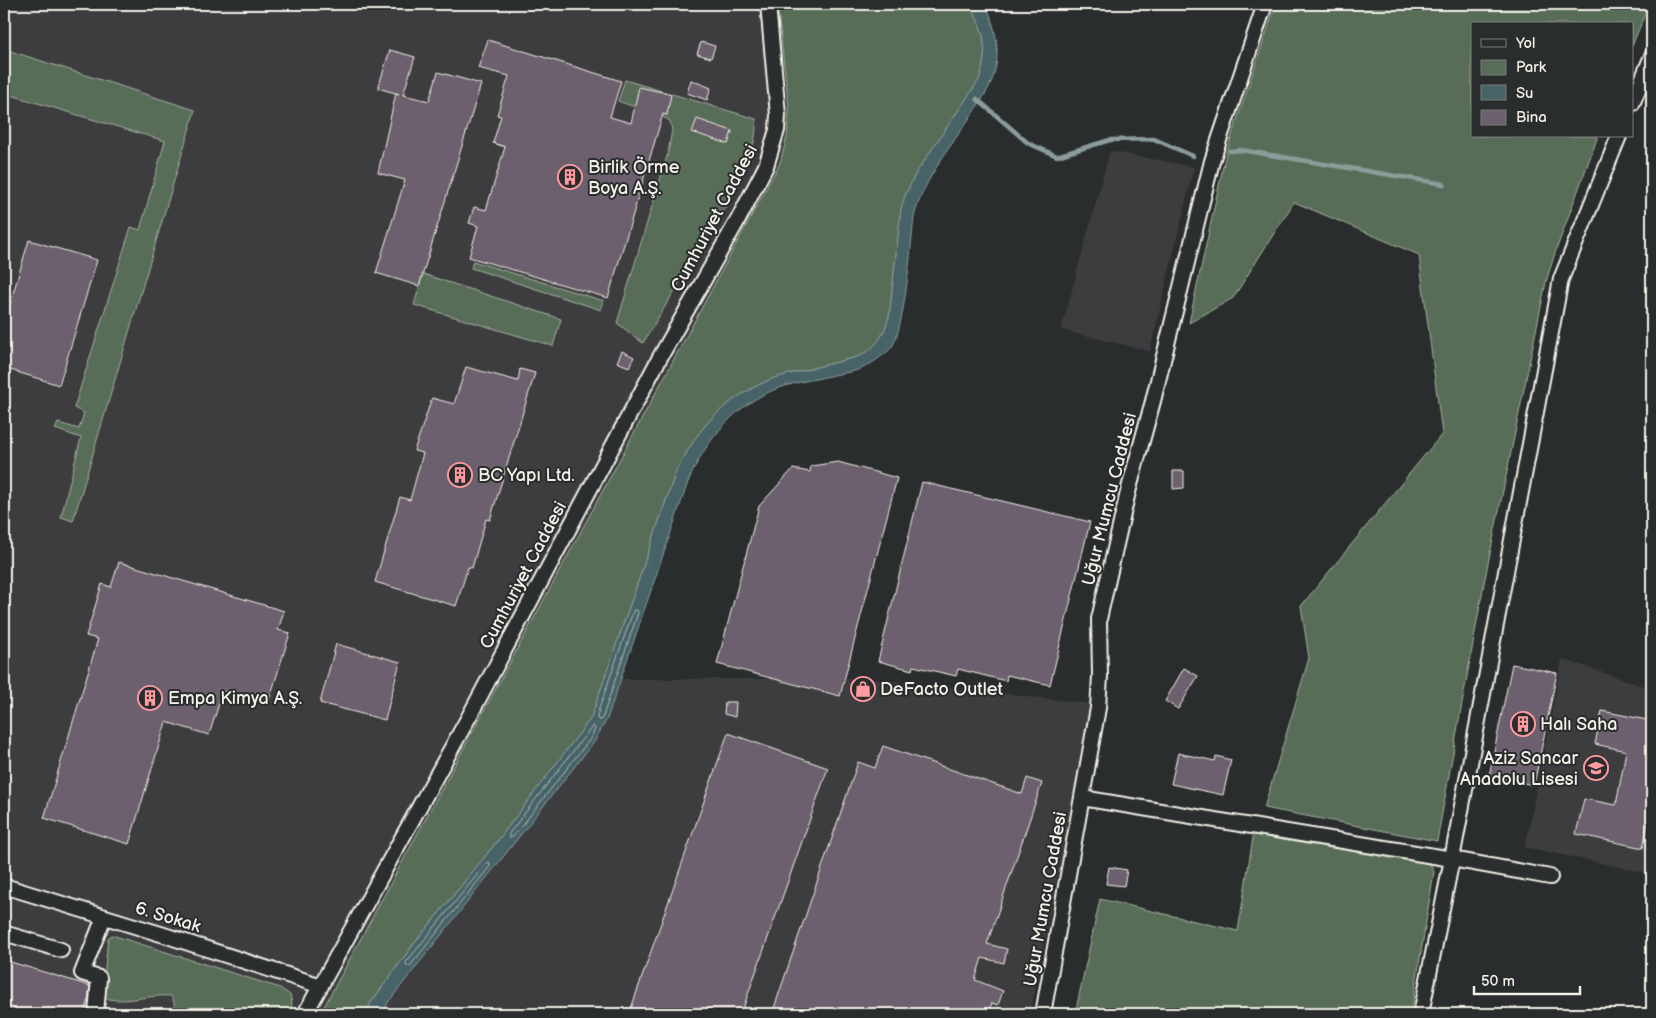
<svg xmlns="http://www.w3.org/2000/svg" width="1656" height="1018" font-family="'Balsamiq Sans',sans-serif">
	<rect width="100%" height="100%" fill="#2a2d2e"/>
	<filter id="ink" filterUnits="userSpaceOnUse"><feTurbulence type="fractalNoise" baseFrequency=".02" numOctaves="2"/><feDisplacementMap in="SourceGraphic" scale="10" xChannelSelector="R" yChannelSelector="G"/><feConvolveMatrix kernelMatrix="1 2 1 2 8 2 1 2 1" color-interpolation-filters="sRGB"/></filter>
	<g filter="url(#ink)">
		<path fill="#3e3c41" d="M4,4H919L738,354L592,679H874L1092,704L1030,1014H4Z
			M1110,151L1194,167L1150,351L1061,330Z
			M1562,659L1652,689V871L1647,873L1525,847Z"/>
		<path fill="#586d59" stroke="#a6afa0" d="M777,4H969C985,29 989,51 979,80L916,173L905,196L901,210L889,318C882,338 877,348 857,357L774,378C745,390 719,407 700,432C691,443 685,457 677,469L591,718L496,843L413,945L370,1004L366,1014H320L780,163L787,137L789,108Z
			M1276,4H1649L1632,46V24H1472V136H1598L1555,253L1546,282L1484,583L1437,841L1264,808L1309,658L1301,606L1442,434L1419,255L1294,202L1233,298L1189,323L1226,153Z
			M4,49L195,110L73,521L61,517L81,438L55,429L58,423L79,429L84,413L74,408L131,227L140,230L165,141L4,93Z
			M625,80L756,119C759,160 720,215 699,250C680,281 662,312 643,343L617,323L668,153L672,130L670,121L663,117L618,101Z
			M473,261L604,301L601,310L471,268Z
			M423,274L561,319L553,346L414,305Z
			M1254,831L1429,861L1434,872L1411,1014H1075L1100,899L1238,931Z
			M112,935L280,988L290,995L292,1003L290,1014H175L174,1002L171,996C148,994 123,1005 102,997L108,938Z"/>
		<path fill="#466468" stroke="#8c9c9b" d="M969,4H986C995,26 1001,50 994,74C990,89 980,102 972,114C951,147 924,178 914,217C911,243 905,330 891,348C887,353 870,365 863,368C855,372 843,373 834,375C818,379 801,381 785,386C738,400 706,439 688,482L607,719L594,742L389,1001L382,1014H366L370,1004L414,944L496,843L591,718L677,469C685,457 691,443 700,432C719,407 745,390 774,378L857,357C877,348 882,338 889,318L901,209L905,196L916,173L979,80C989,51 985,29 969,4Z"/>
		<g fill="none" stroke-linecap="round" stroke-linejoin="round">
			<path stroke="#aeb9b5" stroke-width="1" d="M634,610H637L638,613L603,716L601,720H598L597,717L599,709Z
				M593,726L595,729L590,739L513,837L509,838V834Z
				M488,862L490,863V866L410,966H407L406,963Z"/>
			<path stroke="#8c9c9b" stroke-width="4.5" d="M977,99L1028,143L1057,156L1110,140L1154,139L1193,156
				M1230,151L1241,150L1444,184"/>
		</g>
		<path fill="#6c606e" stroke="#f4f1e8" d="M488,40L621,81L610,117L631,123L639,87L671,94L667,115L663,114L608,298L469,257L478,226L469,223L474,207L486,210L505,147L493,143L501,116L497,115L509,76L478,68Z
			M701,42L715,46L711,58L697,54Z
			M390,50L415,57L403,95L429,101L438,72L481,84L419,286L376,273L405,180L378,173L396,93L399,94L378,88Z
			M691,80L711,88L707,100L687,93Z
			M697,119L732,131L728,144L692,132Z
			M29,240L97,260L59,385L4,368V324Z
			M622,351L634,357L629,367L617,362Z
			M466,367L518,381L520,369L535,373L490,520L486,519L472,568L468,567L456,606L375,582L400,497L410,500L423,453L414,451L432,398L454,404Z
			M838,462L897,478L840,696L717,664L759,506L793,469L810,472L811,466Z
			M1173,471H1184V488L1173,489Z
			M922,482L1090,522L1050,685L1007,675L1006,681L958,669L956,676L913,666L912,670L878,661Z
			M119,562L284,611L278,630L290,633L268,704L223,691L209,735L166,722L129,844L44,818L98,639L86,636L102,584L111,587Z
			M336,644L400,662L385,720L320,703Z
			M1512,664L1557,673L1534,785L1489,776Z
			M1184,668L1198,676L1178,709L1165,701Z
			M725,702H736L735,717L724,714Z
			M1602,711L1652,721V802L1643,848L1576,834L1584,799L1616,805L1626,751L1595,744Z
			M728,733L828,768L741,1014H629Z
			M883,746L1022,794L1027,778L1042,783L987,944L1007,949L1004,963L982,958L975,980L1003,991L998,1005L992,1003L988,1014H772L858,762L875,768Z
			M1178,753L1215,761L1216,756L1231,760L1223,795L1171,784Z
			M1109,867L1127,870L1124,886L1106,884Z
			M4,960L90,986L88,1000L84,1014H4Z"/>
		<g fill="none" stroke-linecap="round" stroke-linejoin="round">
			<defs>
				<path id="minor" d="M1632,104L1652,56
					M1082,798L1452,859L1550,877
					M4,886L164,935L321,986
					M4,933L61,950
					M96,1014L99,978L82,973L104,917
					M305,1014L471,713L659,359L739,218L766,166L777,130L778,115L768,4
					M1043,1014L1098,708L1100,676L1099,619L1128,492L1153,401L1212,161L1265,4
					M1421,1014L1452,859L1561,279L1619,136"/>
			</defs>
			<use href="#minor" stroke="#f4f1e8" stroke-width="18"/>
			<use href="#minor" stroke="#2a2d2e" stroke-width="14"/>
		</g>
	</g>
	<defs>
		<symbol id="building-ring" viewBox="-11 -11 22 22"><circle r="9.5" fill="#2a2d2e" stroke="#ff9aa2" stroke-width="1.5"/><path d="M-4-6H4V6H1V3H-1V6H-4ZM-2.5-4.3h1.7v1.8h-1.7ZM.8-4.3h1.7v1.8H.8ZM-2.5-1h1.7V.8h-1.7ZM.8-1h1.7V.8H.8Z" fill="#ff9aa2"/></symbol>
		<symbol id="shop-ring" viewBox="-11 -11 22 22"><circle r="9.5" fill="#2a2d2e" stroke="#ff9aa2" stroke-width="1.5"/><path d="M-5-2.5h2.3a2.7 3.5 0 0 1 5.4 0H5L5.5 6h-11ZM-1.5-2.5h3a1.5 2.3 0 0 0-3 0Z" fill="#ff9aa2"/></symbol>
		<symbol id="school-ring" viewBox="-11 -11 22 22"><circle r="9.5" fill="#2a2d2e" stroke="#ff9aa2" stroke-width="1.5"/><path d="M0-5L7-2L0 1L-7-2ZM-4 1L0 2.5L4 1V4Q0 6-4 4Z" fill="#ff9aa2"/></symbol>
	</defs>
	<g fill-rule="evenodd">
		<use href="#building-ring" x="556" y="163" width="28" height="28"/>
		<use href="#building-ring" x="446" y="461" width="28" height="28"/>
		<use href="#shop-ring" x="849" y="675" width="28" height="28"/>
		<use href="#building-ring" x="136" y="684" width="28" height="28"/>
		<use href="#building-ring" x="1509" y="710" width="28" height="28"/>
		<use href="#school-ring" x="1582" y="754" width="28" height="28"/>
	</g>
	<g text-anchor="middle" stroke-width="4" stroke-linejoin="round" paint-order="stroke">
		<g font-size="18" fill="#f4f1e8" stroke="#2a2d2e" text-anchor="start">
			<text x="588" y="173">Birlik Örme<tspan x="588" dy="21">Boya A.Ş.</tspan></text>
			<text x="478" y="481">BC Yapı Ltd.</text>
			<text x="880" y="695">DeFacto Outlet</text>
			<text x="168" y="704">Empa Kimya A.Ş.</text>
			<text x="1540" y="730">Halı Saha</text>
			<text x="1578" y="764" text-anchor="end">Aziz Sancar<tspan x="1578" dy="21">Anadolu Lisesi</tspan></text>
		</g>
		<g font-size="18" fill="#f4f1e8" stroke="#2a2d2e">
			<text transform="translate(714 218) rotate(-62)" y="6">Cumhuriyet Caddesi</text>
			<text transform="translate(1109 499) rotate(-76)" y="6">Uğur Mumcu Caddesi</text>
			<text transform="translate(523 575) rotate(-62)" y="6">Cumhuriyet Caddesi</text>
			<text transform="translate(1045 899) rotate(-80)" y="6">Uğur Mumcu Caddesi</text>
			<text transform="translate(168 917) rotate(17)" y="6">6. Sokak</text>
		</g>
	</g>
	<rect width="1656" height="1018" fill="none" stroke="#2a2d2e" stroke-width="20"/>
	<rect x="10" y="10" width="1636" height="998" fill="none" stroke="#f4f1e8" stroke-width="2" filter="url(#ink)"/>
	<rect x="1471" y="22" width="162" height="115" fill="#2a2d2e" stroke="#7b7b78"/>
	<rect x="1481" y="39" width="25" height="8" fill="#2a2d2e" stroke="#7b7b78"/>
	<text x="1516" y="48" font-size="15" fill="#f4f1e8">Yol</text>
	<rect x="1481" y="60" width="25" height="15" fill="#586d59" stroke="#7b7b78"/>
	<text x="1516" y="72" font-size="15" fill="#f4f1e8">Park</text>
	<rect x="1481" y="85" width="25" height="15" fill="#466468" stroke="#7b7b78"/>
	<text x="1516" y="98" font-size="15" fill="#f4f1e8">Su</text>
	<rect x="1481" y="110" width="25" height="15" fill="#6c606e" stroke="#7b7b78"/>
	<text x="1516" y="122" font-size="15" fill="#f4f1e8">Bina</text>
	<path d="M1474 986v8h106v-8" fill="none" stroke="#f4f1e8" stroke-width="2.5"/>
	<text x="1481" y="986" font-size="15" fill="#f4f1e8" stroke="#2a2d2e" stroke-width="4" paint-order="stroke">50 m</text>
</svg>
